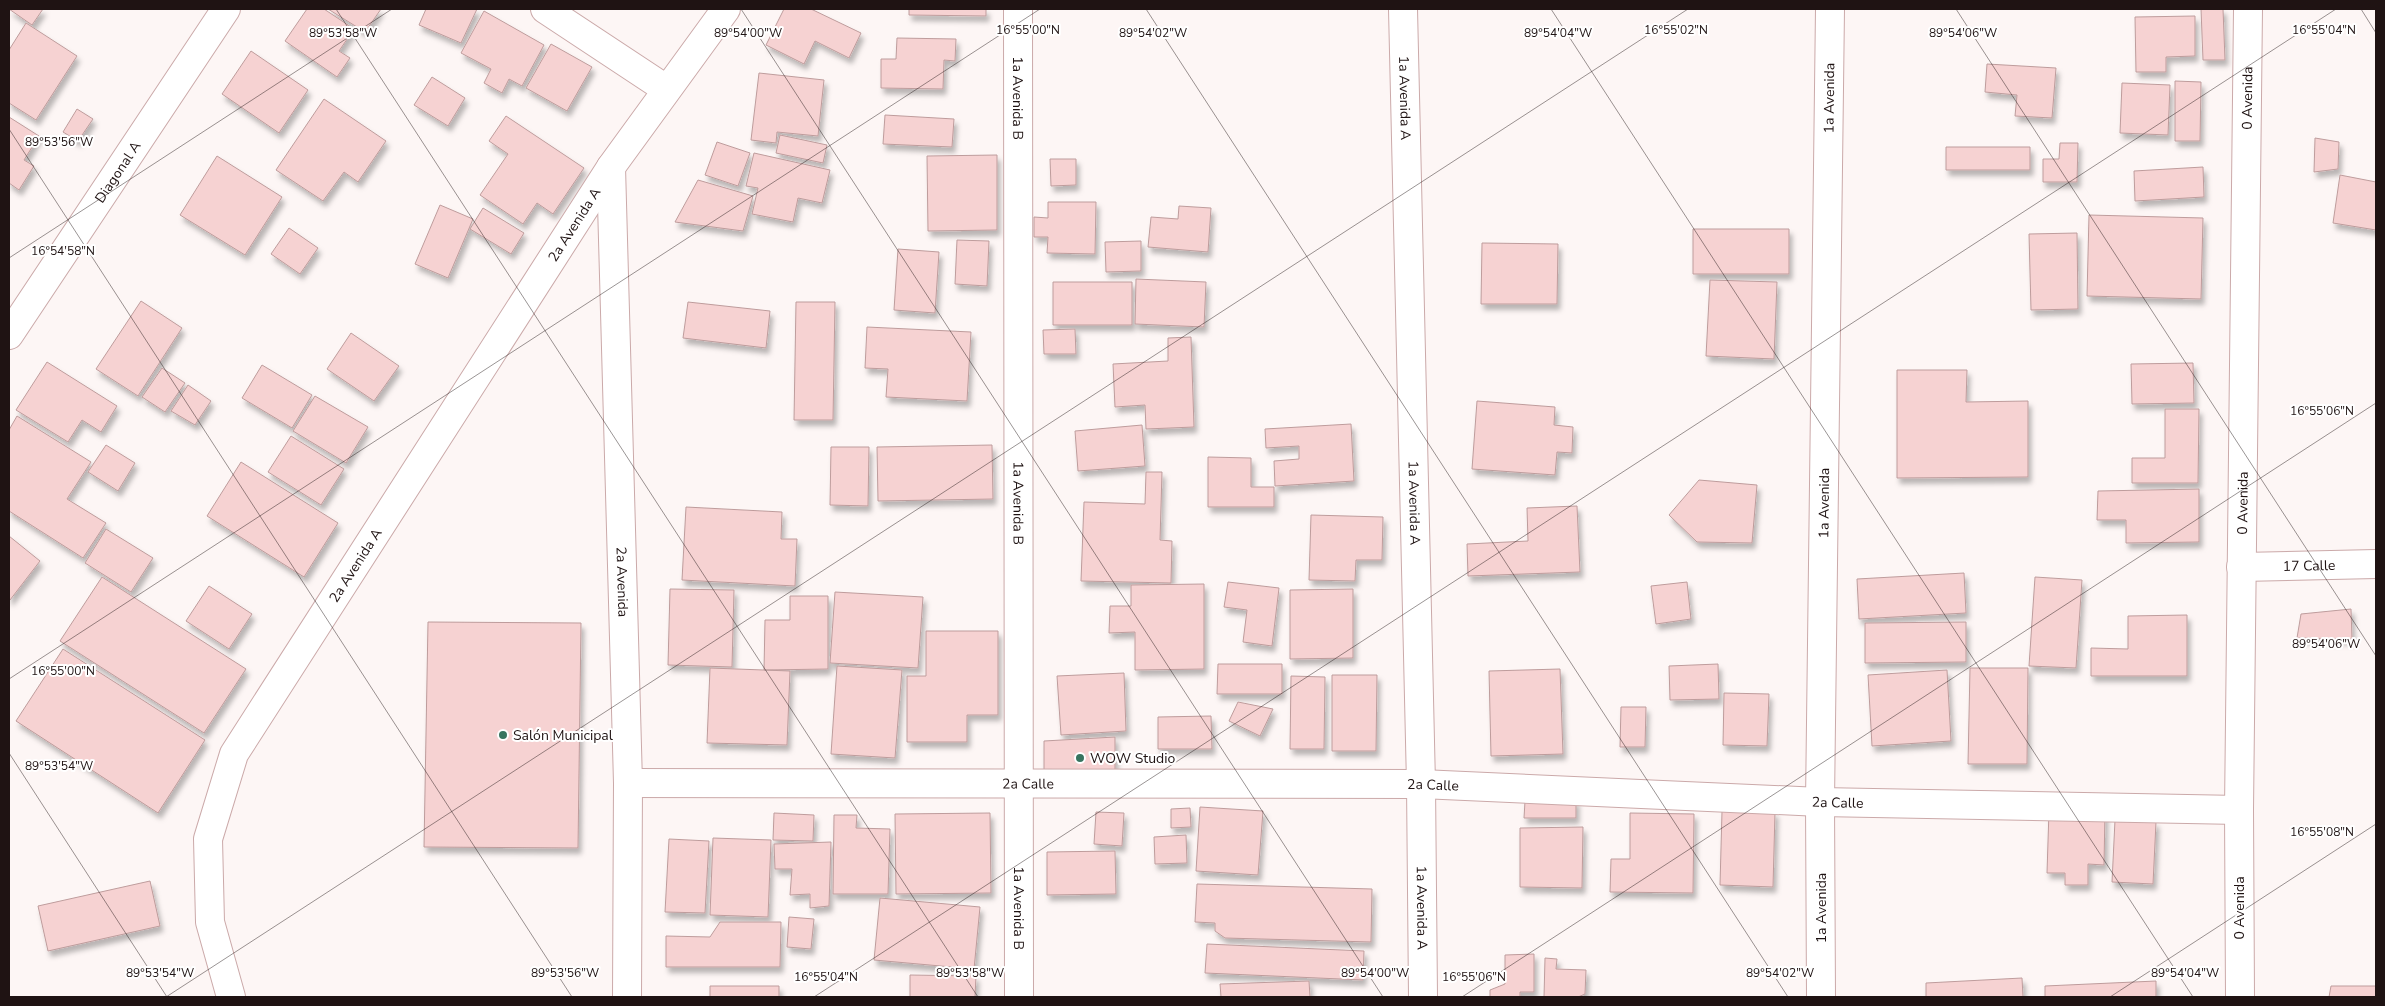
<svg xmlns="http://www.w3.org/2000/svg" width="2385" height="1006" font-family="'Nunito Sans',sans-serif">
	<defs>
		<filter id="shadow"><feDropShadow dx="3" dy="5.5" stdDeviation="2.5" flood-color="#0004"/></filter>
	</defs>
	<rect width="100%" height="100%" fill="#fdf6f5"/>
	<path fill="#f6d2d2" stroke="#be9c9c" filter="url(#shadow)" d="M9,9H43L32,25Z
		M307,9H324L354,29L339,51L350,58L337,77L285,41Z
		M328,9H381L365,32Z
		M426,9H477L461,43L419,25Z
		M784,9H811L861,33L849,58L815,41L804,64L766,45Z
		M909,9H986V16L909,15Z
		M2201,9H2223L2225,60H2203Z
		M484,11L544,45L522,86L509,79L502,93L484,83L491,69L461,53Z
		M2195,16V56L2166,57V72H2136L2135,17Z
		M26,23L77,56L36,120L9,103V50Z
		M897,38L956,39L955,61L944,60L943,89L881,88V59H896Z
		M551,44L592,67L567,111L526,88Z
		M251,51L308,90L279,133L222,94Z
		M1987,64L2056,68L2052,118L2015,116L2017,95L1985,92Z
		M759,73L824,80L818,136L777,132L776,143L751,140Z
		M432,77L465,98L448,126L414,105Z
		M2175,81L2201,82L2200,141H2175Z
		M2122,83L2170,85L2168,135L2120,133Z
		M324,99L386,141L358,182L344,172L323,201L276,170Z
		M77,109L93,119L78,141L63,132Z
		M885,115L954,119L952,147L883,144Z
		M506,116L584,168L553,214L537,203L523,224L480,195L508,154L489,141Z
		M9,117L39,136L24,160L34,166L19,190L9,183Z
		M780,135L827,145L823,163L776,153Z
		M2315,138L2339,142L2338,169L2314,172Z
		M717,142L750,153L738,186L705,175Z
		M2060,143H2078L2077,182H2043V159H2059Z
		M1946,147H2030V170H1946Z
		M754,153L830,170L822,203L798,198L793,222L752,214L758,188L746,186Z
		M997,155V230L928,231L927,156Z
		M217,156L282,197L245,255L180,215Z
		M1050,159H1076V185L1051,186Z
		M2203,167L2204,197L2135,201L2134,171Z
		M2340,175L2376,182V230L2333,223Z
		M698,180L753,196L743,231L675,222Z
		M1048,202H1096L1095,254L1047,253L1048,237H1034V217L1048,218Z
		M440,205L473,219L448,278L415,264Z
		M1179,206L1211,208L1208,252L1148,247L1151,217L1178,219Z
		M483,208L524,233L511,254L470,229Z
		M2089,215L2203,218L2201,299L2087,296Z
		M289,228L318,248L300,274L271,254Z
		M1693,229H1789V274H1693Z
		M2077,233L2078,309L2031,310L2029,234Z
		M957,240L989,241L987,286L955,284Z
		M1141,241V271L1106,272L1105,242Z
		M1482,243L1558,244L1557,304H1481Z
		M898,249L939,252L935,313L894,310Z
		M1136,279L1206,282L1204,327L1135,324Z
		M1710,280L1777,282L1774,359L1706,356Z
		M1053,282H1132V325H1053Z
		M141,301L182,328L138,396L96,369Z
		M688,302L770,311L766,348L683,338Z
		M796,302H835L833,420H794Z
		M867,327L971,332L967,401L886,397L888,369L865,368Z
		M1075,329L1076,354H1044L1043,330Z
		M351,333L399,366L374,401L327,369Z
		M1191,337L1194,427L1146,429L1145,405L1115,407L1113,364L1168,361V338Z
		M47,362L117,406L101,432L82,420L68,442L16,410Z
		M2193,363L2194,403L2132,404L2131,364Z
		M262,365L312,395L292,428L242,398Z
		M162,368L185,383L165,412L142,397Z
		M1897,370H1967L1966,402L2028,401V477L1897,478Z
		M188,385L211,401L195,425L171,411Z
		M315,396L368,427L346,463L293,431Z
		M1477,401L1555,407L1554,425L1573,427L1572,453L1557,452L1555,475L1472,469Z
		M2165,409H2199L2198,483H2132V458H2165Z
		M17,416L91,462L67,499L106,523L83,558L9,511V430Z
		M1351,424L1354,481L1275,486L1274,461L1299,459V446L1266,448L1265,429Z
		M1142,425L1145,466L1078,471L1075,431Z
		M291,436L344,469L321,505L268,472Z
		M106,445L135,463L118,491L88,472Z
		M992,445L993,499L878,501L877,447Z
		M831,447H869L868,506L830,505Z
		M1208,457L1251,458V487H1274V507H1208Z
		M241,462L338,523L304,577L207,516Z
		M1146,472H1162L1160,540L1172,541L1171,583L1081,581L1084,502L1145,504Z
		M1699,480L1757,485L1752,543L1697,542L1669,515Z
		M2199,489V542L2126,543V520H2097L2098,491Z
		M1577,506L1580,572L1468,576L1467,544L1528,541L1527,508Z
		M686,507L782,512L781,539H797L795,586L682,580Z
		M1311,515L1383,517L1382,560H1356L1355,581L1309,580Z
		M106,529L153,558L131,592L85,563Z
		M9,536L40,561L10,600L9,599Z
		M1964,573L1966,613L1859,619L1857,579Z
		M102,577L246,669L204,733L60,641Z
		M2035,577L2082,580L2076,668L2029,666Z
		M1228,582L1279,588L1272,646L1243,642L1247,610L1224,607Z
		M1687,582L1691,619L1656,624L1651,586Z
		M1204,584V669L1135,670V632L1109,633L1110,606H1131V585Z
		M209,586L252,614L229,649L186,621Z
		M670,589L734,590L732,667L668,665Z
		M1353,589V658L1290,659V590Z
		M835,592L923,597L918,668L830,663Z
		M790,596H828V669L764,670L765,620H790Z
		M2351,609L2352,639L2297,638L2301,614Z
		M2187,615V676H2091V648L2128,649V616Z
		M428,622L581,623L578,848L424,847Z
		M1966,622V662L1865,663V623Z
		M926,631H998V715H967V742H907V676H926Z
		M63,649L205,740L158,813L16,721Z
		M1218,664H1282V694H1217Z
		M1718,664L1719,699L1670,700L1669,666Z
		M837,666L902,670L895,758L831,754Z
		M710,668L790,671L787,745L707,743Z
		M1970,668H2028L2027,764H1968Z
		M1560,669L1563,754L1491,756L1489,671Z
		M1947,670L1951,741L1872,746L1868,675Z
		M1124,673L1126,731L1061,735L1057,676Z
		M1332,675H1377L1376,751H1332Z
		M1291,676L1325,677L1324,749H1290Z
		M1724,693L1769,694L1767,746L1723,745Z
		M1238,702L1273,709L1260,736L1229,721Z
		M1621,707H1646L1645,747H1620Z
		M1211,716L1212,749H1158V717Z
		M1115,737V774H1044V741Z
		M1576,800V818H1524L1525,801Z
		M1200,807L1263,811L1258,875L1196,871Z
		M1190,808L1191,827L1171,828V809Z
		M2049,810L2105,811L2104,865L2088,864V885H2065V873H2047Z
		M1722,811L1775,812L1773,887L1720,885Z
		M1096,812L1124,813L1122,846L1094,844Z
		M774,813L814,815L813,841L773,840Z
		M990,813L991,893L896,894L895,814Z
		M1630,813L1694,814L1693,893L1610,892L1611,859H1630Z
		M834,815H857L856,828L890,829L888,894H833Z
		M2115,820L2156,822L2153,884L2112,882Z
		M1583,827L1582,888L1520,887V828Z
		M1186,835L1187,863L1155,864L1154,837Z
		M713,838L771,840L768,917L710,915Z
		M669,839L709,841L705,913L665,912Z
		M831,842L829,906L810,908V894L790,895L792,869H775L774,844Z
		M1115,851L1116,894L1047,895V852Z
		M150,881L160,926L48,951L38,906Z
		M1197,884L1372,889L1371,942L1225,938L1215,931V923L1195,922Z
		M880,898L980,907L974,969L874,960Z
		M789,917L814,919L811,949L787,947Z
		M720,922H781L780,967H666V936L710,937Z
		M1207,944L1364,951L1363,980L1205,973Z
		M1534,954V992H1520V997H1490V990L1505,984V955Z
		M1545,958L1557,959L1556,969L1586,970L1585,994L1578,997H1544Z
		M910,975L976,976L975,997H910Z
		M2022,978L2023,997H1926V983Z
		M1309,981L1310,997H1221L1220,984Z
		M2156,981V997H2045V986Z
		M710,986H779V997H710Z
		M2331,986H2376V997H2329Z"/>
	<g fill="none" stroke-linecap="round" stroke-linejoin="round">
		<defs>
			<g id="minor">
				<path d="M545,9L666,89"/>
				<path id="s1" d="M1018,9L1019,997"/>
				<path id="s2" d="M1403,9L1421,784L1423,997"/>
				<path id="s3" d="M611,167L628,783L627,997"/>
				<path id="s4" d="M9,335L226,9"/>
				<path id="s5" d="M2241,567L2376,564"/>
				<path id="s6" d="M628,783L1421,784L1820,802L2239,810"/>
				<path id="s7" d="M231,997L210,922L208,839L234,754L611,167L726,9"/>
				<path id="s8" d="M1821,997L1820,802L1830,9"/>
			</g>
			<g id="tertiary">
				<path id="s9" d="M2240,997L2239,810L2248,9"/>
			</g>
		</defs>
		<use href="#minor" stroke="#cba9a9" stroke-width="30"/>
		<use href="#tertiary" stroke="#cba9a9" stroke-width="30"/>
		<use href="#minor" stroke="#fff" stroke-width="28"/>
		<use href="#tertiary" stroke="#fff" stroke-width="28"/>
	</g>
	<path fill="none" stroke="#1f1313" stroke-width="1" stroke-opacity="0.45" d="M336,9L978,997M741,9L1383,997M1146,9L1788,997M1551,9L2193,997M1956,9L2376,656M2361,9L2376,33M9,129L572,997M9,258L392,9M9,679L1040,9M9,753L167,997M166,997L1688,9M814,997L2336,9M1462,997L2376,403M2110,997L2376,824"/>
	<g fill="#37745f" stroke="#fff" stroke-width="2">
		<circle cx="503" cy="735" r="5"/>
		<circle cx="1080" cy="758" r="5"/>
	</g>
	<g text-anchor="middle" stroke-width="4" stroke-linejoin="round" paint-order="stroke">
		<g font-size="14" fill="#1f1313" stroke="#fff">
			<text dy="5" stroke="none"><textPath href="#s1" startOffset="89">1a Avenida B</textPath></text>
			<text dy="5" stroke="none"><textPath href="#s2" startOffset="89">1a Avenida A</textPath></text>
			<text dy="5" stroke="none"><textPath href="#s8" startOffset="899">1a Avenida</textPath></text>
			<text dy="5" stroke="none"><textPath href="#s9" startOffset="899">0 Avenida</textPath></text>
			<text dy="5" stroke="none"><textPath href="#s4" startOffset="196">Diagonal A</textPath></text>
			<text dy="5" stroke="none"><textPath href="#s7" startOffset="879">2a Avenida A</textPath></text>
			<text dy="5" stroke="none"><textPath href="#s1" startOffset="494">1a Avenida B</textPath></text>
			<text dy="5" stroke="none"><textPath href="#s2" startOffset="494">1a Avenida A</textPath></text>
			<text dy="5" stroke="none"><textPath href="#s8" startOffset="494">1a Avenida</textPath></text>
			<text dy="5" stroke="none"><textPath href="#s9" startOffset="494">0 Avenida</textPath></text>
			<text dy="5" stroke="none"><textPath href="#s7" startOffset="474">2a Avenida A</textPath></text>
			<text dy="5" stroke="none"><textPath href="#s5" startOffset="68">17 Calle</textPath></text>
			<text dy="5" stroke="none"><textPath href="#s3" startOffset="415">2a Avenida</textPath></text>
			<text dy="5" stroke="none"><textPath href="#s6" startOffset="400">2a Calle</textPath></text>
			<text dy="5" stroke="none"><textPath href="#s6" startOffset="805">2a Calle</textPath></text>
			<text dy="5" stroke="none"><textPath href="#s6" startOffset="1210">2a Calle</textPath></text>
			<text dy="5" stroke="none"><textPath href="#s1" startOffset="899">1a Avenida B</textPath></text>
			<text dy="5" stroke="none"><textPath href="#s2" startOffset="899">1a Avenida A</textPath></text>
			<text transform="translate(1821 908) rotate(-90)" y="5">1a Avenida</text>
			<text transform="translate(2239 908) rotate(-90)" y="5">0 Avenida</text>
		</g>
		<g font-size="14" fill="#1f1313" stroke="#fff" text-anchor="start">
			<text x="513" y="740">Salón Municipal</text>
			<text x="1090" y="763">WOW Studio</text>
		</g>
	</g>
	<g font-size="12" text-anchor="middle" fill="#1f1313" stroke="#fff" stroke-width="4" stroke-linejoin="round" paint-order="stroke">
		<text x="1028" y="34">16°55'00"N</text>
		<text x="1676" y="34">16°55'02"N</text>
		<text x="2324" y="34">16°55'04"N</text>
		<text x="343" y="37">89°53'58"W</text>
		<text x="1153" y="37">89°54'02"W</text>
		<text x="1558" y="37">89°54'04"W</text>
		<text x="1963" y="37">89°54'06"W</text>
		<text x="748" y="37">89°54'00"W</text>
		<text x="59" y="146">89°53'56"W</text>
		<text x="63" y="255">16°54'58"N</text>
		<text x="2322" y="415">16°55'06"N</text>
		<text x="2326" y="648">89°54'06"W</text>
		<text x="63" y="675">16°55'00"N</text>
		<text x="59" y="770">89°53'54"W</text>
		<text x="2322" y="836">16°55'08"N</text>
		<text x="160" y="977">89°53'54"W</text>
		<text x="565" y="977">89°53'56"W</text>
		<text x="970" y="977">89°53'58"W</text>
		<text x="1375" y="977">89°54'00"W</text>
		<text x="1780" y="977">89°54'02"W</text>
		<text x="2185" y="977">89°54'04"W</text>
		<text x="826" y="981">16°55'04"N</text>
		<text x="1474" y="981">16°55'06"N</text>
	</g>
	<rect width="2385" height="1006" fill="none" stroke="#1f1313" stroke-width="20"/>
</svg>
